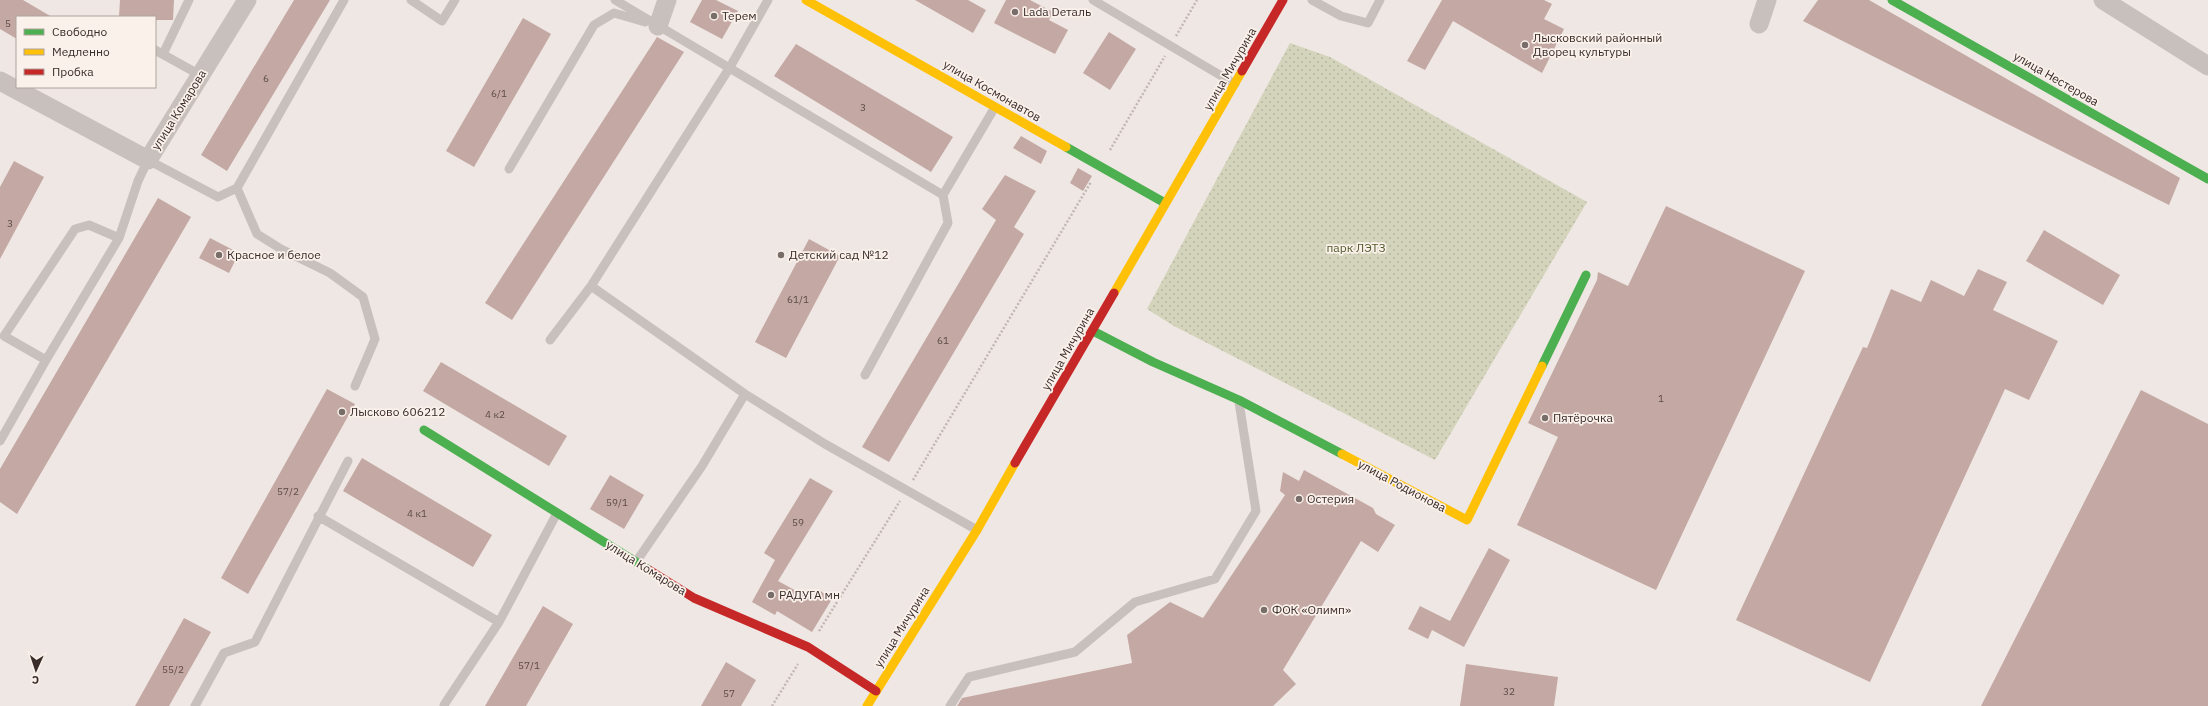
<svg xmlns="http://www.w3.org/2000/svg" width="2208" height="706" font-family="'IBM Plex Sans',sans-serif">
	<defs>
		<pattern id="green-dots" width="8" height="8" patternUnits="userSpaceOnUse"><rect width="8" height="8" fill="#d4d4bc"/><path d="M2 2h.1M6 6h.1" fill="none" stroke="#b7b6a2" stroke-width="1.8" stroke-linecap="round"/></pattern>
	</defs>
	<rect width="100%" height="100%" fill="#efe7e3"/>
	<path fill="url(#green-dots)" d="M1290,43L1330,57L1587,202L1435,460L1174,326L1147,309Z"/>
	<path fill="#c4a8a4" d="M0,0H23L52,17H17V39L0,29Z
		M120,0H174L173,20H155V17H119Z
		M294,0H330L227,171L201,155Z
		M702,0H716L738,11L722,39L690,22Z
		M915,0H968L986,10L973,33Z
		M1006,0H1030L1053,12L1049,20L1068,30L1055,54L994,23Z
		M1442,0H1544L1552,4L1544,19L1564,29L1542,73L1453,21L1425,70L1407,61Z
		M1818,0H1869L2180,178L2169,205L1803,21Z
		M523,18L551,34L474,167L446,151Z
		M1109,32L1136,49L1110,90L1083,73Z
		M657,37L684,52L512,320L485,303Z
		M796,44L953,137L931,172L774,76Z
		M1021,136L1047,151L1041,164L1013,148Z
		M14,161L44,177L0,259V187Z
		M1078,168L1092,176L1083,191L1070,183Z
		M1005,175L1036,191L1014,227L1024,234L889,462L862,447L996,220L982,209Z
		M158,198L191,217L17,514L0,502V469Z
		M1666,206L1805,271L1656,590L1517,525L1558,437L1528,423L1597,280L1598,272L1628,286Z
		M2044,230L2120,275L2103,305L2026,261Z
		M210,238L239,253L229,273L199,258Z
		M809,239L840,256L786,358L755,342Z
		M1978,269L2007,282L1993,310L2058,341L2029,400L2005,389L1870,682L1736,620L1863,347L1867,348L1891,289L1921,302L1931,280L1964,296Z
		M441,362L567,436L549,466L423,391Z
		M327,389L355,404L248,594L221,578Z
		M2141,390L2208,424V706H1981Z
		M362,458L492,535L473,567L343,491Z
		M1304,470L1373,508L1376,514L1395,525L1378,552L1361,541L1283,670L1296,684L1273,706H957L962,698L1132,663L1127,635L1170,602L1203,618L1285,495L1280,491L1283,472L1299,481Z
		M610,475L644,495L624,529L590,509Z
		M810,478L833,491L778,581L813,600L819,590L832,599L812,632L777,611L775,615L752,602L775,560L764,553Z
		M1489,548L1510,560L1464,647L1432,630L1428,639L1408,629L1420,606L1450,621Z
		M543,606L573,624L526,706H485Z
		M184,618L211,632L169,706H135Z
		M726,662L756,680L741,706H701Z
		M1466,664L1558,677L1554,706H1460Z"/>
	<g fill="none" stroke-linecap="round" stroke-linejoin="round">
		<path stroke="#c1b8b4" stroke-width="2.5" stroke-dasharray="2 2" stroke-linecap="butt" d="M1176,36L1197,0
			M1110,150L1165,56
			M913,480L1091,182
			M819,631L900,501
			M772,706L798,664"/>
		<path stroke="#c8c0bc" stroke-width="9" d="M411,0L442,21L455,0
			M615,0L943,195
			M1093,0L1235,84
			M1312,0L1341,16L1368,23L1380,0
			M155,50L200,75
			M163,54L189,0
			M509,169L594,25L614,13L645,22
			M237,188L257,234L281,249L330,273L363,297L375,339L355,386
			M591,286L745,394L825,444L977,530
			M550,340L591,286L730,67L768,0
			M46,360L4,336L75,229L89,225L119,238
			M865,375L948,223L943,195L995,107
			M0,441L46,360L119,238L138,181L148,160L218,197L237,188L344,0
			M318,516L499,622
			M636,562L702,466L745,394
			M444,705L499,622L557,513
			M195,706L224,653L255,642L348,461
			M950,706L969,677L1075,652L1135,602L1215,579L1256,511L1239,402"/>
		<path stroke="#c8c0bc" stroke-width="19" d="M2103,0L2208,66
			M1759,24L1767,0
			M658,26L667,0
			M0,81L148,160L247,0"/>
		<path stroke="#4caf50" stroke-width="9" d="M1892,0L2208,179
			M1066,147L1165,203
			M1093,331L1153,362L1239,400L1342,454
			M1542,366L1586,275
			M424,430L649,570"/>
		<path stroke="#ffc107" stroke-width="9" d="M806,0L1066,147
			M1114,293L1242,71
			M1342,454L1467,520L1542,366
			M867,706L977,530L1015,463"/>
		<path stroke="#c62828" stroke-width="9" d="M1242,71L1283,0
			M1015,463L1114,293
			M649,570L694,598L808,647L876,691"/>
	</g>
	<g fill="#796d6a" stroke="#fbf1eb" stroke-width="1.5">
		<circle cx="1015" cy="12" r="4"/>
		<circle cx="714" cy="16" r="4"/>
		<circle cx="1525" cy="45" r="4"/>
		<circle cx="219" cy="255" r="4"/>
		<circle cx="781" cy="255" r="4"/>
		<circle cx="342" cy="412" r="4"/>
		<circle cx="1545" cy="418" r="4"/>
		<circle cx="1299" cy="499" r="4"/>
		<circle cx="771" cy="595" r="4"/>
		<circle cx="1264" cy="610" r="4"/>
	</g>
	<g text-anchor="middle" stroke-width="3.5" stroke-linejoin="round" paint-order="stroke">
		<g font-size="10" fill="#5c4b48">
			<text x="8" y="27">5</text>
			<text x="266" y="82">6</text>
			<text x="499" y="97">6/1</text>
			<text x="863" y="111">3</text>
			<text x="10" y="227">3</text>
			<text x="798" y="303">61/1</text>
			<text x="943" y="344">61</text>
			<text x="1661" y="402">1</text>
			<text x="495" y="418">4 к2</text>
			<text x="288" y="495">57/2</text>
			<text x="617" y="506">59/1</text>
			<text x="417" y="517">4 к1</text>
			<text x="798" y="526">59</text>
			<text x="529" y="669">57/1</text>
			<text x="173" y="673">55/2</text>
			<text x="1509" y="695">32</text>
			<text x="729" y="697">57</text>
		</g>
		<g font-size="12" fill="#3a2c29" stroke="#fbf1eb" text-anchor="start">
			<text x="1023" y="16">Lada Dеталь</text>
			<text x="722" y="20">Терем</text>
			<text x="1533" y="42">Лысковский районный<tspan x="1533" dy="14">Дворец культуры</tspan></text>
			<text x="227" y="259">Красное и белое</text>
			<text x="789" y="259">Детский сад №12</text>
			<text x="350" y="416">Лысково 606212</text>
			<text x="1553" y="422">Пятёрочка</text>
			<text x="1307" y="503">Остерия</text>
			<text x="779" y="599">РАДУГА мн</text>
			<text x="1272" y="614">ФОК «Олимп»</text>
		</g>
		<g font-size="12" fill="#3a2c29" stroke="#fbf1eb">
			<text transform="translate(1230 69) rotate(-60)" y="4">улица Мичурина</text>
			<text transform="translate(2056 79) rotate(30)" y="4">улица Нестерова</text>
			<text transform="translate(992 91) rotate(30)" y="4">улица Космонавтов</text>
			<text transform="translate(179 110) rotate(-58)" y="4">улица Комарова</text>
			<text transform="translate(1068 349) rotate(-60)" y="4">улица Мичурина</text>
			<text transform="translate(1402 486) rotate(28)" y="4">улица Родионова</text>
			<text transform="translate(646 568) rotate(32)" y="4">улица Комарова</text>
			<text transform="translate(902 627) rotate(-58)" y="4">улица Мичурина</text>
		</g>
		<g font-size="12" fill="#505a2b" stroke="#fbf1eb">
			<text x="1356" y="252">парк ЛЭТЗ</text>
		</g>
	</g>
	<rect x="16" y="16" width="140" height="72" fill="#fbf1eb" stroke="#aea29d"/>
	<rect x="24" y="29" width="20" height="6" fill="#4caf50" stroke="#aea29d"/>
	<text x="52" y="36" font-size="12" fill="#3a2c29">Свободно</text>
	<rect x="24" y="49" width="20" height="6" fill="#ffc107" stroke="#aea29d"/>
	<text x="52" y="56" font-size="12" fill="#3a2c29">Медленно</text>
	<rect x="24" y="69" width="20" height="6" fill="#c62828" stroke="#aea29d"/>
	<text x="52" y="76" font-size="12" fill="#3a2c29">Пробка</text>
	<g transform="translate(36 670) rotate(183)" stroke="#fbf1eb" stroke-width="3" paint-order="stroke">
	<path d="M0-3L7 15L0 10L-7 15Z" fill="#3a2c29"/>
	<text y="-6" font-size="11" font-weight="bold" text-anchor="middle" fill="#3a2c29">С</text>
	</g>
</svg>
